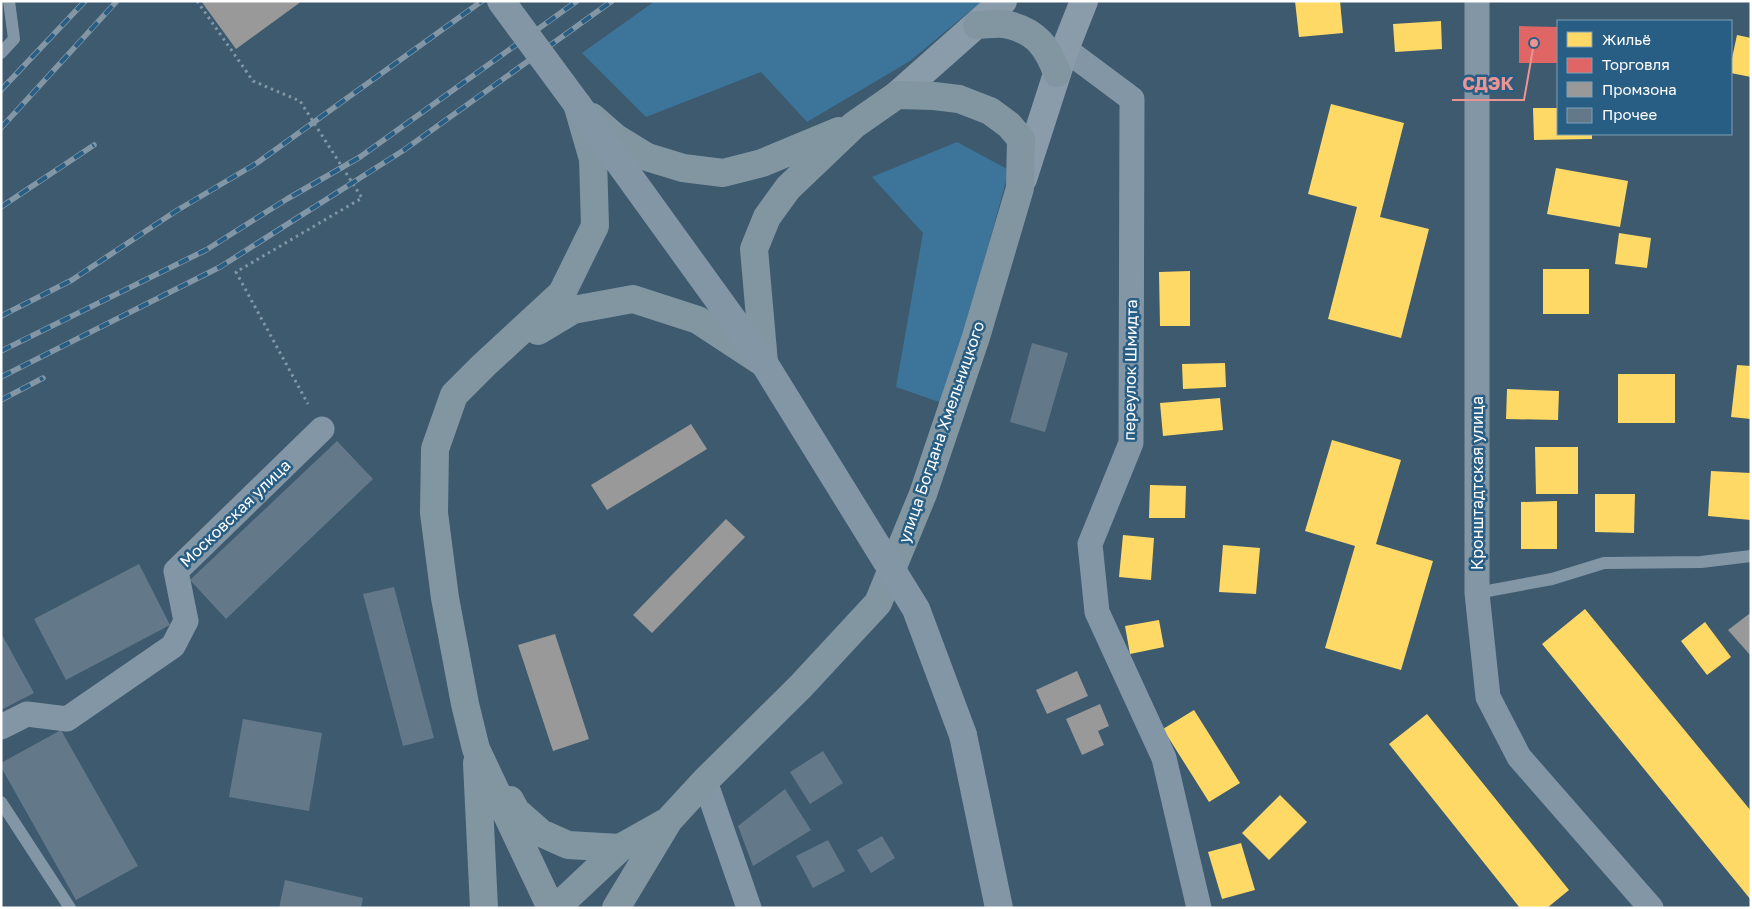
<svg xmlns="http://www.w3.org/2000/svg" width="1752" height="909" font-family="'Golos Text',sans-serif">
	<rect width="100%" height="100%" fill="#3d5a6f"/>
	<path fill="#3d7499" d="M655,1H982L910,61L807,122L761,72L646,117L582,53Z
		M957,142L1009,170L945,404L896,387L923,233L872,177Z"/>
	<path fill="#ffd966" d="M1295,1H1340L1343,33L1299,37Z
		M1441,21L1442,49L1395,52L1393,24Z
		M1737,35L1751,38V77L1731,73V63Z
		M1331,104L1404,123L1380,217L1429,229L1401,338L1328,319L1357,207L1308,194Z
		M1533,108H1558V134H1592V139L1534,140Z
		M1556,168L1628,181L1620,227L1547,214Z
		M1619,233L1651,238L1647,268L1615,264Z
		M1543,269H1589V314H1543Z
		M1190,271V326H1160L1159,272Z
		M1225,363L1226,387L1183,389L1182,364Z
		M1737,365L1751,366V419L1731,417Z
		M1618,374H1675V423H1618Z
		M1507,389L1559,391L1558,420L1506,419Z
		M1220,398L1223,430L1163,436L1160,403Z
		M1332,440L1401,460L1376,544L1433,561L1401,670L1325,648L1355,546L1305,531Z
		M1535,447H1578V494H1536Z
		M1711,471L1751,473V520L1708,516Z
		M1150,485L1186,486L1185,518H1149Z
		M1595,494H1635L1634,533L1595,532Z
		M1557,501V549H1521V502Z
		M1123,535L1154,538L1151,580L1119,577Z
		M1223,545L1260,548L1256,594L1219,592Z
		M1585,609L1751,811V900L1542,644Z
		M1159,620L1164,647L1130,654L1125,626Z
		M1705,622L1731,657L1707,675L1681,641Z
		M1194,710L1240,783L1209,802L1163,729Z
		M1427,714L1569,890L1547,908H1520L1389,744Z
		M1280,795L1307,822L1269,860L1242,833Z
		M1241,843L1255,890L1222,899L1208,852Z"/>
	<path fill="#e06666" d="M1519,26L1558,27V63H1519Z"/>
	<path fill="#999" d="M201,1H302L236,49Z
		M691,424L707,449L607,510L591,485Z
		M726,519L745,537L652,633L633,615Z
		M1749,614L1751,615V656L1728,630Z
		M555,634L589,739L553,751L518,645Z
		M1077,671L1088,696L1047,714L1036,690Z
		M1100,704L1109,726L1098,731L1104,745L1082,755L1066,719Z"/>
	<path fill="#637989" d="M1032,343L1068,353L1045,432L1010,422Z
		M337,441L373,479L226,619L190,580Z
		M139,564L170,625L66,680L34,619Z
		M394,587L434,738L403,746L363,594Z
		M1,633L34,693L1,710Z
		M243,719L322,733L309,811L229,797Z
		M61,730L138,866L76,900L1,767V763Z
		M823,751L843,783L810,804L790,772Z
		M785,789L811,830L753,866L738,826Z
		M882,836L895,858L871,873L857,850Z
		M828,840L845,871L813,888L796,856Z
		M285,880L363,898L361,908H279Z"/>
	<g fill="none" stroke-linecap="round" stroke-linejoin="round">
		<path stroke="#8396a5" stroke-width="3" stroke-dasharray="2.5 4" stroke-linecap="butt" d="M197,1L253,81L300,101L362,198L236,272L308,404"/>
		<path stroke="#8396a5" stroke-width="12" d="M1,53L14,39L9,1
			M1477,593L1552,579L1604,563L1701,562L1751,556
			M1,802L70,908"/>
		<path stroke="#8396a5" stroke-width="25" d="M1477,1V593L1488,697L1519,757L1651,908
			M1065,49L1132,99L1131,443L1090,544L1097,612L1164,758L1199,908
			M1,727L27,714L67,719L173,646L186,621L176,571L322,429
			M705,781L749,908"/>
		<path stroke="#8a9caa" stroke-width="28" d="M897,95L1003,1
			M1023,179L1065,49L1084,1"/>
		<path stroke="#8296a2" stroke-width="28" d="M977,25C987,25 999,22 1009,25C1037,32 1048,48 1057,73
			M592,117L616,138L647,157L683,168L723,173L762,163L839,131
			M538,331L573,310L633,299L698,320L762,362
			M477,763L484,908
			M510,800L516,811L541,833L568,845L620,848L668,821
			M551,908L476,749L465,704L445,598L434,513L435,449L454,395L484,365L562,293L595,226L593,159L578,107
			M556,908L620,848
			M616,908L669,820L705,781L801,686L878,603L923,494L976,337L1020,188L1021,139L1009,125L990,111L959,99L934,96L897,95L854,125L788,188L767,217L754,249L764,363"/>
		<path stroke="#8396a5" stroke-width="28" d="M577,104L764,363
			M963,735L999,908"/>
		<defs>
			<path id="rail" d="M1,90L85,1
				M1,128L117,1
				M1,207L94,145
				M1,316L72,280L176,211L257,163L482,1
				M1,351L206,250L287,199L360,157L577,1
				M1,377L220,267L404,150L612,1
				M1,400L43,378"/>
		</defs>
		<use href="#rail" stroke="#8396a5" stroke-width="5.5"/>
		<use href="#rail" stroke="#285e84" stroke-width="4" stroke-dasharray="11" stroke-linecap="butt"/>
		<path stroke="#8396a5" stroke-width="28" d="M501,1L577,104
			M764,363L916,609L963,735"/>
	</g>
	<g text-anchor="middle" stroke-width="5" stroke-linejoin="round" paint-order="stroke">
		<g font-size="16" fill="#fff" stroke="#285e84">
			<text transform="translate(1130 370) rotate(-89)" y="6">переулок Шмидта</text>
			<text transform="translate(941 432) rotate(-71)" y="6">улица Богдана Хмельницкого</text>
			<text transform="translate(1477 483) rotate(-90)" y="6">Кронштадтская улица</text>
			<text transform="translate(235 513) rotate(-44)" y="6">Московская улица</text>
		</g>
	</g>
	<path fill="none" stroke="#ea9494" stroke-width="2" d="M1534 43L1524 100H1452"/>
	<circle fill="#ea9494" stroke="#285e84" stroke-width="2" cx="1534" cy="43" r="5"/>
	<g font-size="18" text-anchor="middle" font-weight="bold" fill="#ea9494" stroke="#285e84" stroke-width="5" stroke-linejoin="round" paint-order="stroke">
		<text x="1488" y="90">СДЭК</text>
	</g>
	<rect width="1752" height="909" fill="none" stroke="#ffffff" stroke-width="5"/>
	<rect x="1557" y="20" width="175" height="115" fill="#285e84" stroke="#7e9eb5"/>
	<rect x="1567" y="32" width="25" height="15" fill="#ffd966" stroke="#7e9eb5"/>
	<text x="1602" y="45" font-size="15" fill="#ffffff">Жильё</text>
	<rect x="1567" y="58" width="25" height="15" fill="#e06666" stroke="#7e9eb5"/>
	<text x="1602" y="70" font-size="15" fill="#ffffff">Торговля</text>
	<rect x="1567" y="82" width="25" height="15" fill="#999999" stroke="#7e9eb5"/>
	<text x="1602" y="95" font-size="15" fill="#ffffff">Промзона</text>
	<rect x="1567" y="108" width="25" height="15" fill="#637989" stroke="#7e9eb5"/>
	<text x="1602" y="120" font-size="15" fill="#ffffff">Прочее</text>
</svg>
